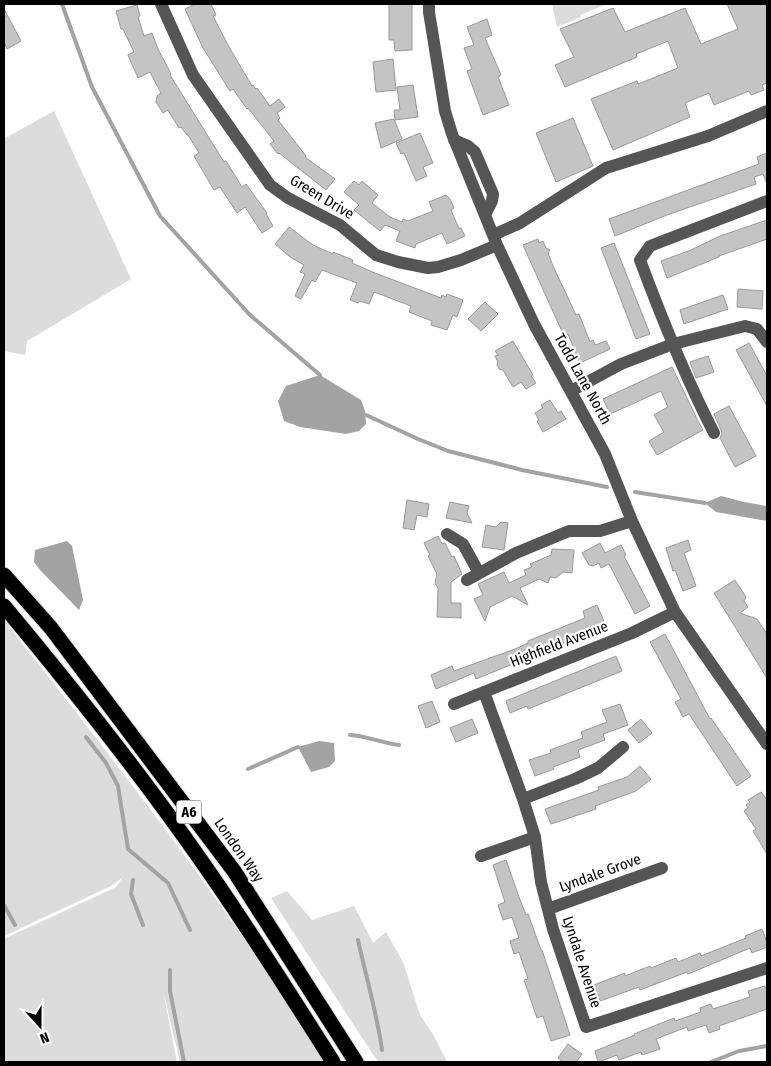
<svg xmlns="http://www.w3.org/2000/svg" width="771" height="1066" font-family="'Fira Sans Condensed',sans-serif">
	<rect width="100%" height="100%" fill="#fff"/>
	<path fill="#dcdcdc" d="M552,4H607L580,15L581,17L557,27Z
		M54,111L131,279L27,341L25,355L4,351V139Z
		M4,620C116,763 229,907 325,1062H180L163,991L177,1062H4V939L116,887L123,877L111,886L4,936Z
		M287,891L312,920L354,906L373,943L386,932L403,962L420,1015L434,1036L447,1062H378L271,898Z"/>
	<path fill="#a3a3a3" d="M320,375L361,400L365,411L366,424L359,431L346,434L300,427L284,421L278,401L286,386Z
		M721,496L744,502L767,506V521L716,512L705,503Z
		M67,541L72,546L83,600L79,610L40,570L34,562L35,550Z
		M319,741L334,743L335,761L329,767L311,772L298,747Z"/>
	<g fill="none" stroke-linecap="round" stroke-linejoin="round">
		<path stroke="#a3a3a3" stroke-width="4" d="M62,4L92,87L160,216L250,315L320,375
			M366,415L418,439L448,451L522,470L607,487
			M635,492L705,503
			M350,735C367,736 382,743 399,745
			M86,737L106,763L118,786L128,849L168,883L190,930
			M248,769L298,747
			M133,880L131,894L143,925
			M4,905L15,925
			M358,940C366,977 377,1013 382,1050
			M170,970V991L184,1062
			M711,1062L739,1051L767,1046"/>
	</g>
	<path fill="#c4c4c4" stroke="#999" d="M195,4H211L216,15L213,16L229,47L252,86L253,85L256,89L257,88L270,106L279,99L285,107L277,113L280,118L278,120L306,156L305,157L335,179L326,190L279,153L278,154L270,144L274,141L248,108L247,109L233,89L230,91L203,48L185,9Z
		M389,4H412V50L395,51L394,40H389Z
		M727,4H767V83L762,85L764,90L751,95L749,91L714,105L709,93L685,103L690,117L613,150L591,99L637,81L638,84L678,68L668,41L636,54L637,57L565,87L555,65L574,57L560,29L613,8L625,32L685,8L701,44L738,29Z
		M137,5L140,16L138,17L144,36L152,33L158,49L171,74L170,75L224,162L226,161L242,187L246,184L267,213L266,214L273,226L262,233L245,207L237,213L220,187L214,190L194,156L199,153L188,135H187L181,127L179,128L168,110L163,113L156,102L157,96L161,93L150,72L138,78L128,55L134,52L123,29H121L116,11Z
		M4,9L21,41L7,49L4,42Z
		M487,19L492,35L485,38L501,75L498,77L509,105L483,115L467,71L472,69L464,48L474,45L467,27Z
		M393,59L396,90L376,92L373,62Z
		M413,85L418,117L395,120L394,110H400L397,87Z
		M573,118L593,166L556,182L536,133Z
		M394,119L402,139L381,148L375,123Z
		M420,133L433,163L423,167L427,176L416,181L404,153L401,154L396,143Z
		M767,153V182H766L763,174L754,177L756,184L667,215L615,236L609,219L759,164L757,157Z
		M354,181L359,185L362,181L378,195L372,203L390,217L402,222L403,219L408,221L433,211L429,202L446,195L450,199L454,208L451,210L459,229L461,228L465,236L447,244L442,233L416,244L415,248L396,241L400,231L385,225L380,231L354,210L359,205L344,192Z
		M767,220V239L719,256V257L667,278L661,261L691,250L720,236Z
		M289,227L313,245L333,254V252L353,260L352,263L375,273L441,298L442,295L446,297L447,294L463,300L457,317L453,315L447,330L431,325L432,321L409,312L411,306L374,292L369,304L360,301L358,303L350,300L357,283L322,270L315,282L312,280L301,299L295,296L305,274L300,272L304,265L290,257L275,244Z
		M538,239L539,243L543,241L546,248L550,250L548,253L553,266L576,315L579,314L590,342L593,340L595,345L606,341L610,349L580,363L568,334L564,336L523,245Z
		M614,243L650,334L636,339L601,248Z
		M738,289L763,291L762,309L737,307Z
		M723,295L728,309L684,324L680,310Z
		M485,302L498,314L481,331L468,319Z
		M513,341L533,375L531,376L536,383L526,389L521,382L513,387L503,370L499,369L497,365L498,362L495,356L498,355L495,351Z
		M749,343L767,376V406L736,350Z
		M708,356L714,372L696,378L690,362Z
		M672,367L698,421L703,430L657,455L649,441L664,432L654,415L668,407L661,391L610,414L603,399Z
		M550,400L558,413L561,411L566,419L543,432L537,421L539,420L535,413L543,408L541,405Z
		M729,406L756,456L735,467L720,438L722,434L721,430L714,414Z
		M407,500L429,504L427,517L417,515L414,530L403,528Z
		M450,502L469,506L467,513L472,523L446,518Z
		M501,522L508,523L504,550L482,547L486,525L496,527Z
		M438,536L442,544L445,543L452,557L454,556L462,574L451,582V603H461V618L437,617L438,588L435,583L437,574L428,556L430,555L424,543Z
		M688,540L691,550L684,553L696,586L683,591L675,570L673,571L666,548Z
		M600,543L605,553L621,545L626,555L624,556L650,606L635,614L609,564L601,568L599,563L593,566L589,565L582,553Z
		M552,549L574,550L572,573L563,572L556,578L550,577L548,583L539,579L520,588L528,605L512,596L490,607L485,621L474,599L483,595L478,584L504,572L509,583L526,575L524,570L532,567L530,564L551,555Z
		M735,580L746,597L744,601L748,607L740,613L757,619L767,634V678L714,593Z
		M597,605L606,626L476,679L474,673L436,689L431,675L452,666L454,671L515,649L528,643V641L585,618L583,611Z
		M665,634L710,719L711,718L751,776L737,786L689,714L683,717L675,702L681,699L650,642Z
		M616,656L622,671L528,709L527,706L510,713L506,701Z
		M432,701L440,722L426,728L418,706Z
		M620,704L628,725L603,734L605,740L578,750L580,757L553,767L554,769L535,776L529,760L551,753L550,750L583,738L581,732L607,722L602,710Z
		M472,719L478,733L456,742L450,728Z
		M641,719L652,733L639,743L628,730Z
		M640,766L651,779L636,791L595,806L596,809L551,824L545,809L599,790L598,787L627,777Z
		M761,792L767,800V854L753,831L756,829L744,811L748,808L746,805L750,802L748,800Z
		M506,860L519,897L526,915L528,914L541,950H542L570,1035L551,1041L543,1016L537,1018L524,980L528,979L519,952L514,954L510,941L519,938L512,917L503,920L498,905L505,902L493,865Z
		M762,929L767,942V947L752,953L750,948L688,974L687,972L640,990L639,987L600,1001L594,985L625,973V976L650,966L651,968L676,958L678,962L700,953L701,956L746,938L745,936Z
		M765,986V988L767,987V1009L719,1026L720,1029L709,1033L706,1025L688,1031L687,1027L656,1039L660,1049L642,1055L641,1052L619,1060L617,1055L598,1062L595,1051L635,1035L634,1034L674,1018L675,1021L701,1012L700,1008L711,1004L713,1009L750,997L748,991Z
		M568,1044L582,1054L576,1062H563L558,1058Z"/>
	<g fill="none" stroke-linecap="round" stroke-linejoin="round">
		<defs>
			<path id="highway" d="M4,575L51,628L234,871L356,1062
				M4,606C75,691 144,778 207,869C251,932 292,997 333,1062"/>
		</defs>
		<use href="#highway" stroke="#dbdbdb" stroke-width="17"/>
		<path stroke="#555" stroke-width="12" d="M161,4L193,75L270,185L288,198L340,225L376,255L398,262L428,268L438,267L461,260L497,245
			M429,4V12L445,111L452,134L497,245L534,324L605,454L632,521L675,612L767,744
			M454,140L468,146L475,152L493,194L492,201L485,215
			M493,235L520,223L606,168L708,136L767,111
			M571,391L621,364L673,344L745,326L757,329L767,342
			M714,433C685,377 662,319 640,260L650,246L767,201
			M447,534L463,544L479,573
			M467,580L516,553L569,531H600L632,521
			M484,692L523,799L535,837L541,882L553,929L586,1027L767,968
			M454,704L632,633L675,612
			M523,799L575,779L598,768L623,747
			M481,856L535,837
			M548,909L662,868"/>
		<use href="#highway" stroke="#000" stroke-width="15"/>
	</g>
	<g text-anchor="middle" stroke-width="4.5" stroke-linejoin="round" paint-order="stroke">
		<rect fill="#fff" stroke="#4c4c4c" stroke-width="1" x="176.5" y="800.5" width="25" height="23" rx="4"/>
		<g font-size="14" font-weight="bold" fill="#000">
			<text x="189" y="817">A6</text>
		</g>
		<g font-size="15" fill="#000" stroke="#fff">
			<text transform="translate(322 197) rotate(31)" y="5">Green Drive</text>
			<text transform="translate(583 379) rotate(61)" y="5">Todd Lane North</text>
			<text transform="translate(559 644) rotate(-21)" y="5">Highfield Avenue</text>
			<text transform="translate(239 850) rotate(55)" y="5">London Way</text>
			<text transform="translate(600 873) rotate(-20)" y="5">Lyndale Grove</text>
			<text transform="translate(582 962) rotate(72)" y="5">Lyndale Avenue</text>
		</g>
	</g>
	<rect width="771" height="1066" fill="none" stroke="#000000" stroke-width="10"/>
	<g transform="translate(40 1026) rotate(159)" stroke="#ffffff" stroke-width="4" paint-order="stroke">
	<path d="M0-4L9 19L0 12L-9 19Z" fill="#000000"/>
	<text y="-8" font-size="14" font-weight="bold" text-anchor="middle" fill="#000000">N</text>
	</g>
</svg>
